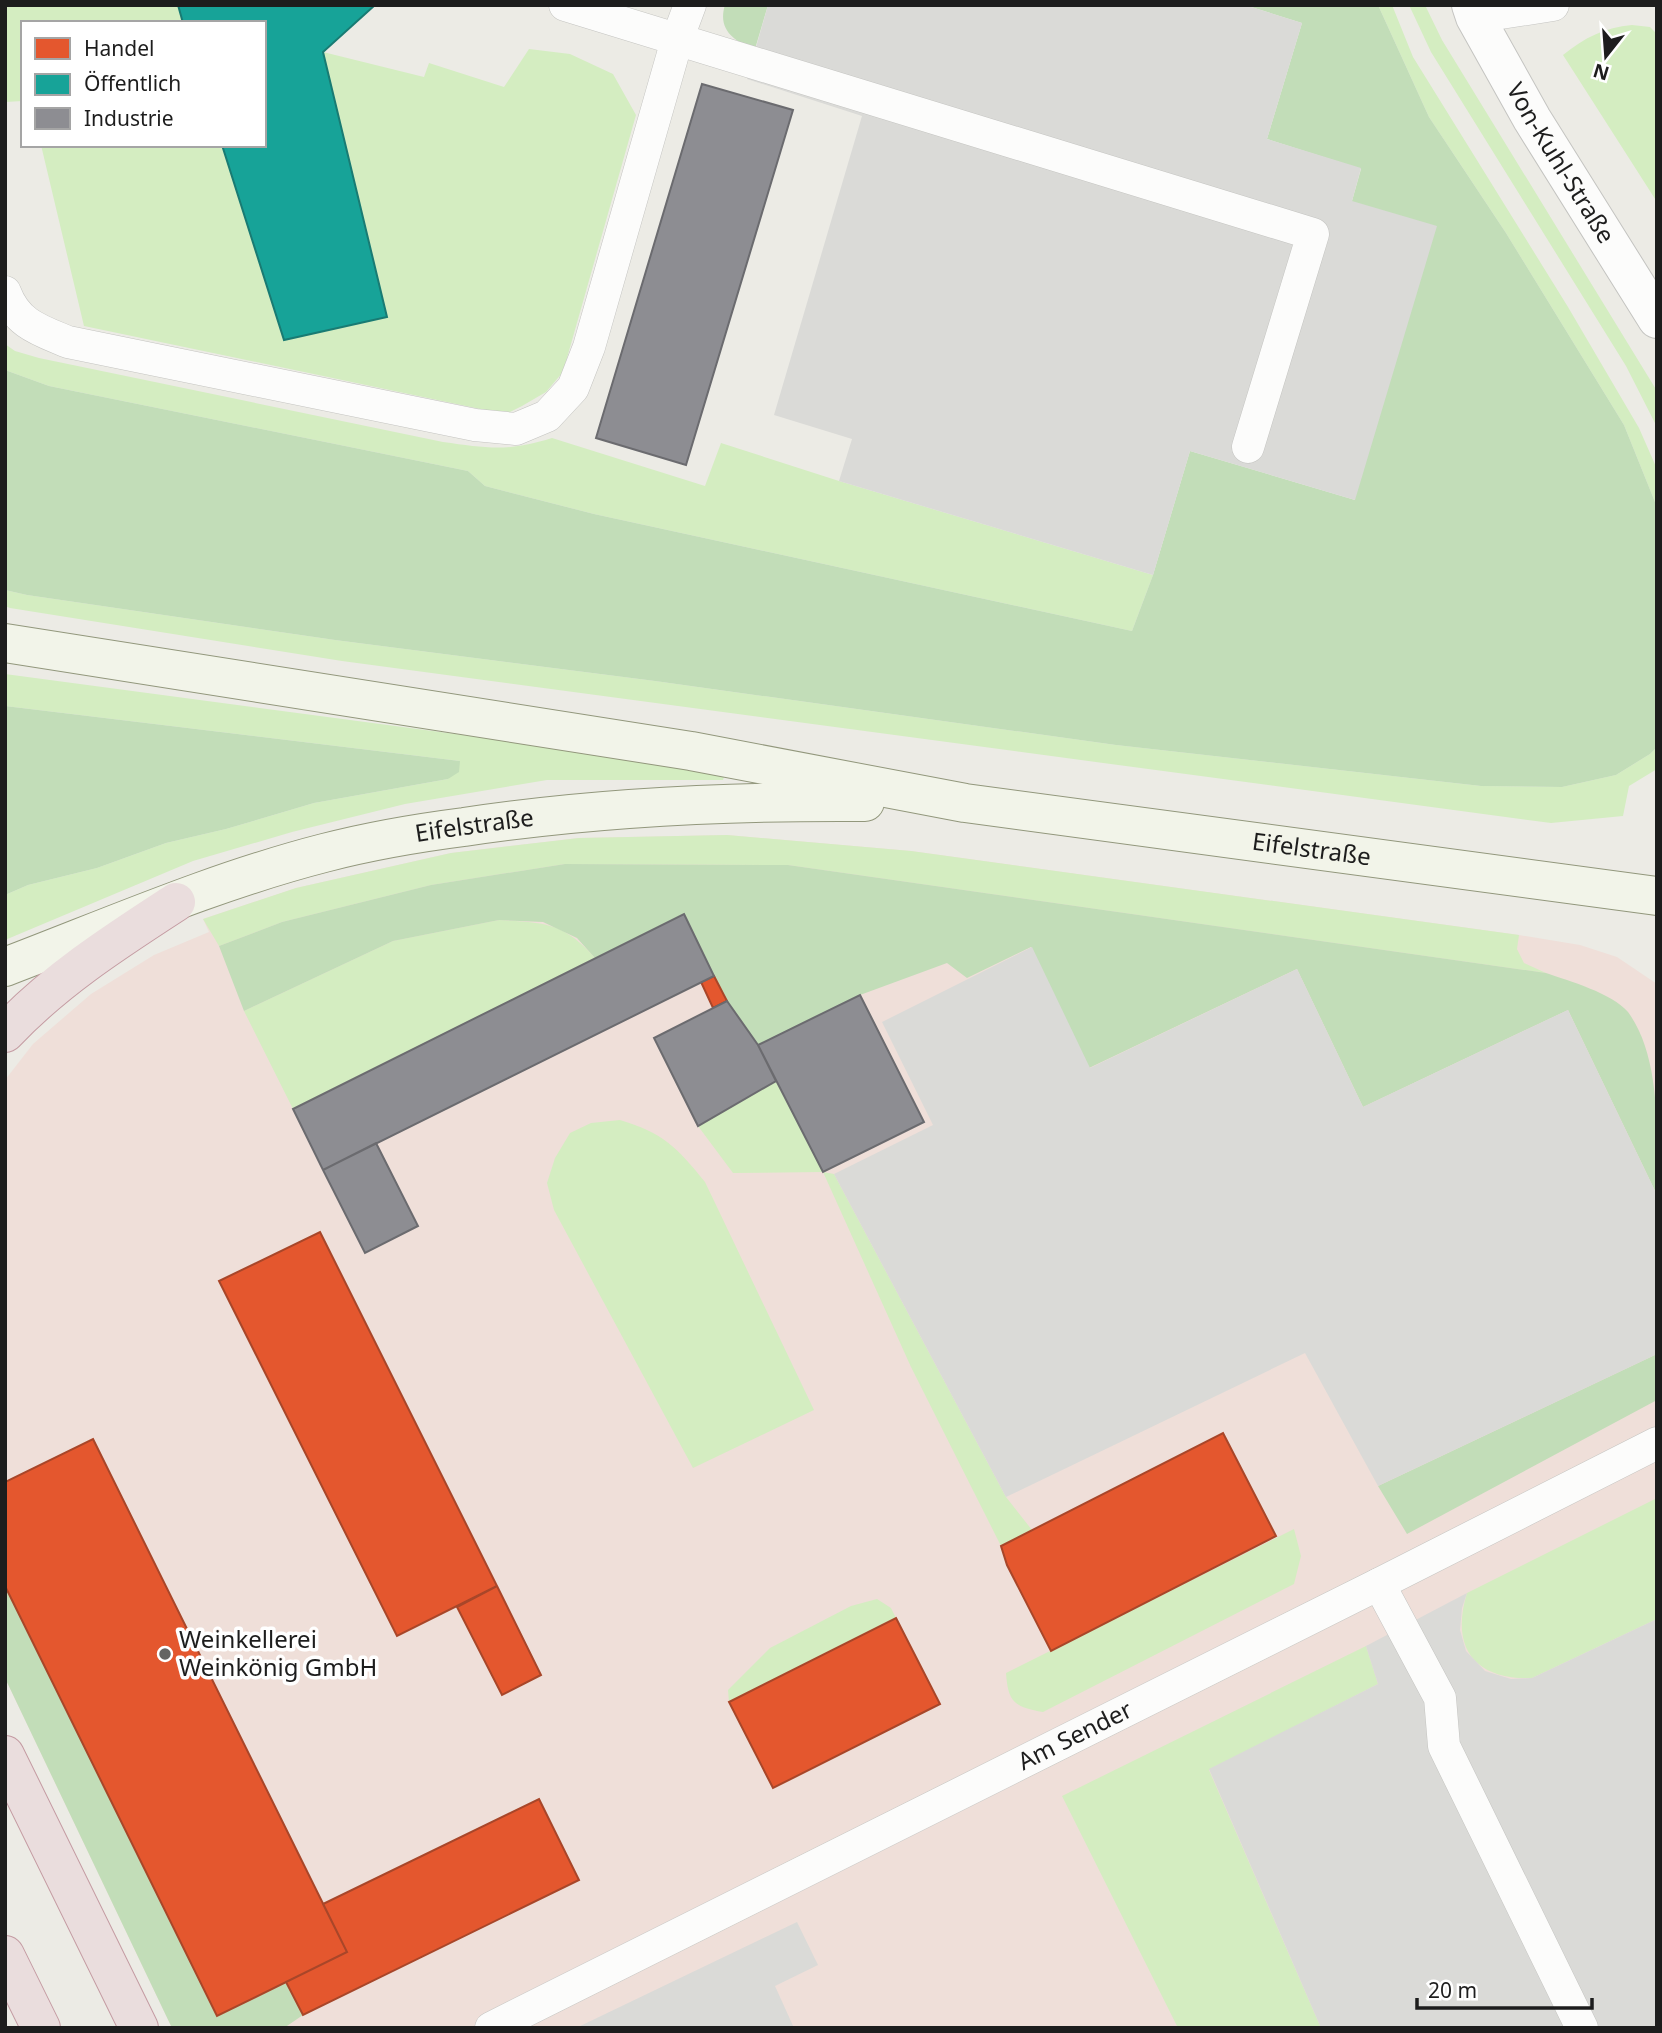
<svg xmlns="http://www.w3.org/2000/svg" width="1662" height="2033" font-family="'Noto Sans',sans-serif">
	<rect width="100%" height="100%" fill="#ecebe5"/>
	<path fill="#efdfd9" d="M727,835L911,851L1519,935L1580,945L1617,957L1657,984V2028H172L5,1678V1080L33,1044L91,994L154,955L209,932L203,919L296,888L451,853L579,838Z"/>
	<path fill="#d4edc1" d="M5,5H178L183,23H23V101L5,102Z
		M1378,5H1392L1413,57L1568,307L1639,428L1657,469V507L1624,425L1506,233L1429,117Z
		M1409,5H1425L1442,40L1657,391V427L1626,366L1431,52Z
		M1632,25L1650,27L1657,34V202L1563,55C1584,38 1605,27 1632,25Z
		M529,49L570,54L613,74L636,115L563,372L546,392L522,406L510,412L485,410L84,326L41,145H222L284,340L387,317L323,52L424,77L429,63L504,87Z
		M5,344L15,351L39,358L443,442C487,448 508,452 552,438L705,486L721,443L839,481L1153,575L1132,631L594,514L485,486L468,471L49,386L5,370Z
		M5,590L27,595L335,640L655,681L1116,745L1481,786L1562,787L1616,775L1650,754L1657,747V769L1629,786L1623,816L1551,823L342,661L10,608L5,606Z
		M5,674L726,770L723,780H547L405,804L292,832L193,861L5,940V895L28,885L97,868L166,843L226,829L314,803L448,779L460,761L5,706Z
		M727,835L911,851L1519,935L1517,949L1524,963L1546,973L788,865L565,864L431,885L282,922L219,946L203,919L296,888L451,853L579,838Z
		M499,920C545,923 563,922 595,958L293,1109L244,1011L393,941Z
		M776,1081L823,1172L834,1174L1006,1497L1032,1530L1001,1546L911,1367L823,1172L733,1173L698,1126Z
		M620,1120C663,1133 677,1147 705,1182L814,1410L693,1468L554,1210L547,1183L555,1158L570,1133L591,1123Z
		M1657,1498V1619L1532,1678C1475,1680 1450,1648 1467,1593Z
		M1294,1529L1301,1556L1294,1584L1043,1712C1014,1707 1008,1702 1006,1673Z
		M877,1599L891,1608L896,1618L729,1702L728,1690L770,1648L851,1606Z
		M1366,1646L1378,1684L1209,1770L1321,2028H1178L1062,1796Z"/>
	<path fill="#c2ddb8" d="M725,5H768L755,49C735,42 717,30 725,5Z
		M1245,5H1378L1429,117L1506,233L1624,425L1657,507V747L1650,754L1616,775L1562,787L1481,786L1116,745L655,681L335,640L27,595L5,590V370L49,386L468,471L485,486L594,514L1132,631L1153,575L1190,451L1355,500L1352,201L1361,169L1267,139L1302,23Z
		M5,706L460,761L459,772L448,779L314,803L226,829L166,843L97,868L28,885L5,895Z
		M565,864L788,865L1546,973C1569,981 1612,993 1628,1012C1662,1058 1657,1138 1657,1195L1568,1010L1363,1107L1297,969L1089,1068L1031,947L967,978L947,963L860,995L758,1045L727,1001L684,914L595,958L577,938L543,922L499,920L393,941L244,1011L219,946L282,922L431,885Z
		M1657,1354V1400L1407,1534L1378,1486Z
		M5,1586L286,1982L303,2015L284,2028H172L5,1678Z"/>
	<path fill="#dadad7" d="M768,5H1245L1302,23L1267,139L1361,168L1352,201L1437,226L1355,500L1190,451L1153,575L839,481L852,439L774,415L862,116L747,79Z
		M1032,947L1090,1068L1297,969L1363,1107L1568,1010L1657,1195V1354L1378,1486L1305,1353L1006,1497L834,1174L933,1125L882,1022Z
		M1467,1593L1462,1608L1460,1630L1466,1651L1485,1671L1511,1679L1532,1678L1657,1619V2028H1321L1209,1769L1378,1684L1366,1646Z
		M797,1922L818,1965L775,1986L794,2028H576Z"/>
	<path fill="#e4572e" stroke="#a84629" stroke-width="2" d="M714,976L727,1001L713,1008L701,982Z
		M320,1232L497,1586L397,1636L219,1281Z
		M1223,1433L1276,1536L1051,1651L1007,1565L1001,1546Z
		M93,1439L347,1952L217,2016L5,1586V1482Z
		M497,1586L541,1675L502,1695L457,1607Z
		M896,1618L940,1704L773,1788L729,1702Z
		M539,1799L579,1880L303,2015L286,1982L347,1952L323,1904Z"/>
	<path fill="#17a398" stroke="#197b73" stroke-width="2" d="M178,5H375L323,52L387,317L284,340L222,145H264V23H183Z"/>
	<path fill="#8d8d92" stroke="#6b6b6f" stroke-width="2" d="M702,84L793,110L686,465L596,438Z
		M684,914L714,976L323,1170L293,1109Z
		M860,995L924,1122L823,1172L758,1045Z
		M727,1001L758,1045L776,1081L698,1126L654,1038Z
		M376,1143L418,1226L365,1253L323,1170Z"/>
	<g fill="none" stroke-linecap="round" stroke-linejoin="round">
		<defs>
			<g id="lane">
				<path d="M565,5L1313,234L1248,447"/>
				<path d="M1475,17L1553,5"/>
				<path d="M5,292C17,324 39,330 68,342L475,425L516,429L547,416L573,388L589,347L677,40L690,5"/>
				<path d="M1379,1584L1440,1698L1444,1746L1582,2028"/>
				<path id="s1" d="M491,2028L1379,1584L1657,1443"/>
			</g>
			<g id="street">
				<path id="s2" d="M1471,5L1475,17L1532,119L1657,319"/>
			</g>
			<g id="secondary">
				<path id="s3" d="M5,643L691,751L965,803L1657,896"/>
				<path id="s4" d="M5,967C110,927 215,881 324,853C370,841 417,833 464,827C597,807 731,801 865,802"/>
			</g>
			<path id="highway" d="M5,1033C55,980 116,941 176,902
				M5,1755L139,2028
				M5,1955L41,2028"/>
		</defs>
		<use href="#lane" stroke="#c4c4c1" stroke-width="33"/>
		<use href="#street" stroke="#c4c4c1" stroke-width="40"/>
		<use href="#secondary" stroke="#92977c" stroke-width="40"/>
		<use href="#highway" stroke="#c49ba2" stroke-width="40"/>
		<use href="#lane" stroke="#fcfcfb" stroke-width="32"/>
		<use href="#street" stroke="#fcfcfb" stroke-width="38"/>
		<use href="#secondary" stroke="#f2f4e9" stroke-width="38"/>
		<use href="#highway" stroke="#eadddd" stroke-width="38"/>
	</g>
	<circle fill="#656563" stroke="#fff" stroke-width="2.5" cx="165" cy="1654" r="7"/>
	<g text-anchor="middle" stroke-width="7" stroke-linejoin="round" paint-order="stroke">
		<g font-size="24" fill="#1d1d1d" stroke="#fff">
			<text dy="8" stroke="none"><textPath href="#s2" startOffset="182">Von-Kuhl-Straße</textPath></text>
			<text dy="8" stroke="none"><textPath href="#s4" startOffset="492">Eifelstraße</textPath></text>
			<text dy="8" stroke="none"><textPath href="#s3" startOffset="1323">Eifelstraße</textPath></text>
			<text dy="8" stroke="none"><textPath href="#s1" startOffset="653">Am Sender</textPath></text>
		</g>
		<g font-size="24" fill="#1d1d1d" stroke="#fff" text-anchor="start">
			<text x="179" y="1648">Weinkellerei<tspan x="179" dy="28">Weinkönig GmbH</tspan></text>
		</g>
	</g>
	<rect width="1662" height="2033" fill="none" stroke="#1d1d1d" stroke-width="14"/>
	<rect x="21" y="21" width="245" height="126" fill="#ffffff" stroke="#a5a5a5" stroke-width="2"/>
	<rect x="35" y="38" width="35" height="21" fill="#e4572e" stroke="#a5a5a5" stroke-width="2"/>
	<text x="84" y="56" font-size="21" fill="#1d1d1d">Handel</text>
	<rect x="35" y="74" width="35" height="21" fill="#17a398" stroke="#a5a5a5" stroke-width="2"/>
	<text x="84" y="91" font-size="21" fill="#1d1d1d">Öffentlich</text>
	<rect x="35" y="108" width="35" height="21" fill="#8d8d92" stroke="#a5a5a5" stroke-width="2"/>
	<text x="84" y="126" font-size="21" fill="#1d1d1d">Industrie</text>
	<g transform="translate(1606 56) rotate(197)" stroke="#ffffff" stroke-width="5" paint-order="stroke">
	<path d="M0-5L12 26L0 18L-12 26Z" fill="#1d1d1d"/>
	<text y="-10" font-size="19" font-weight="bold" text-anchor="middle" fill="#1d1d1d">N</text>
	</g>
	<path d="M1417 1998v10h175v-10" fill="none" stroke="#1d1d1d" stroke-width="3.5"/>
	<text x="1428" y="1998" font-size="21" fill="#1d1d1d" stroke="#ffffff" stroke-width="5" paint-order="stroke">20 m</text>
</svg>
